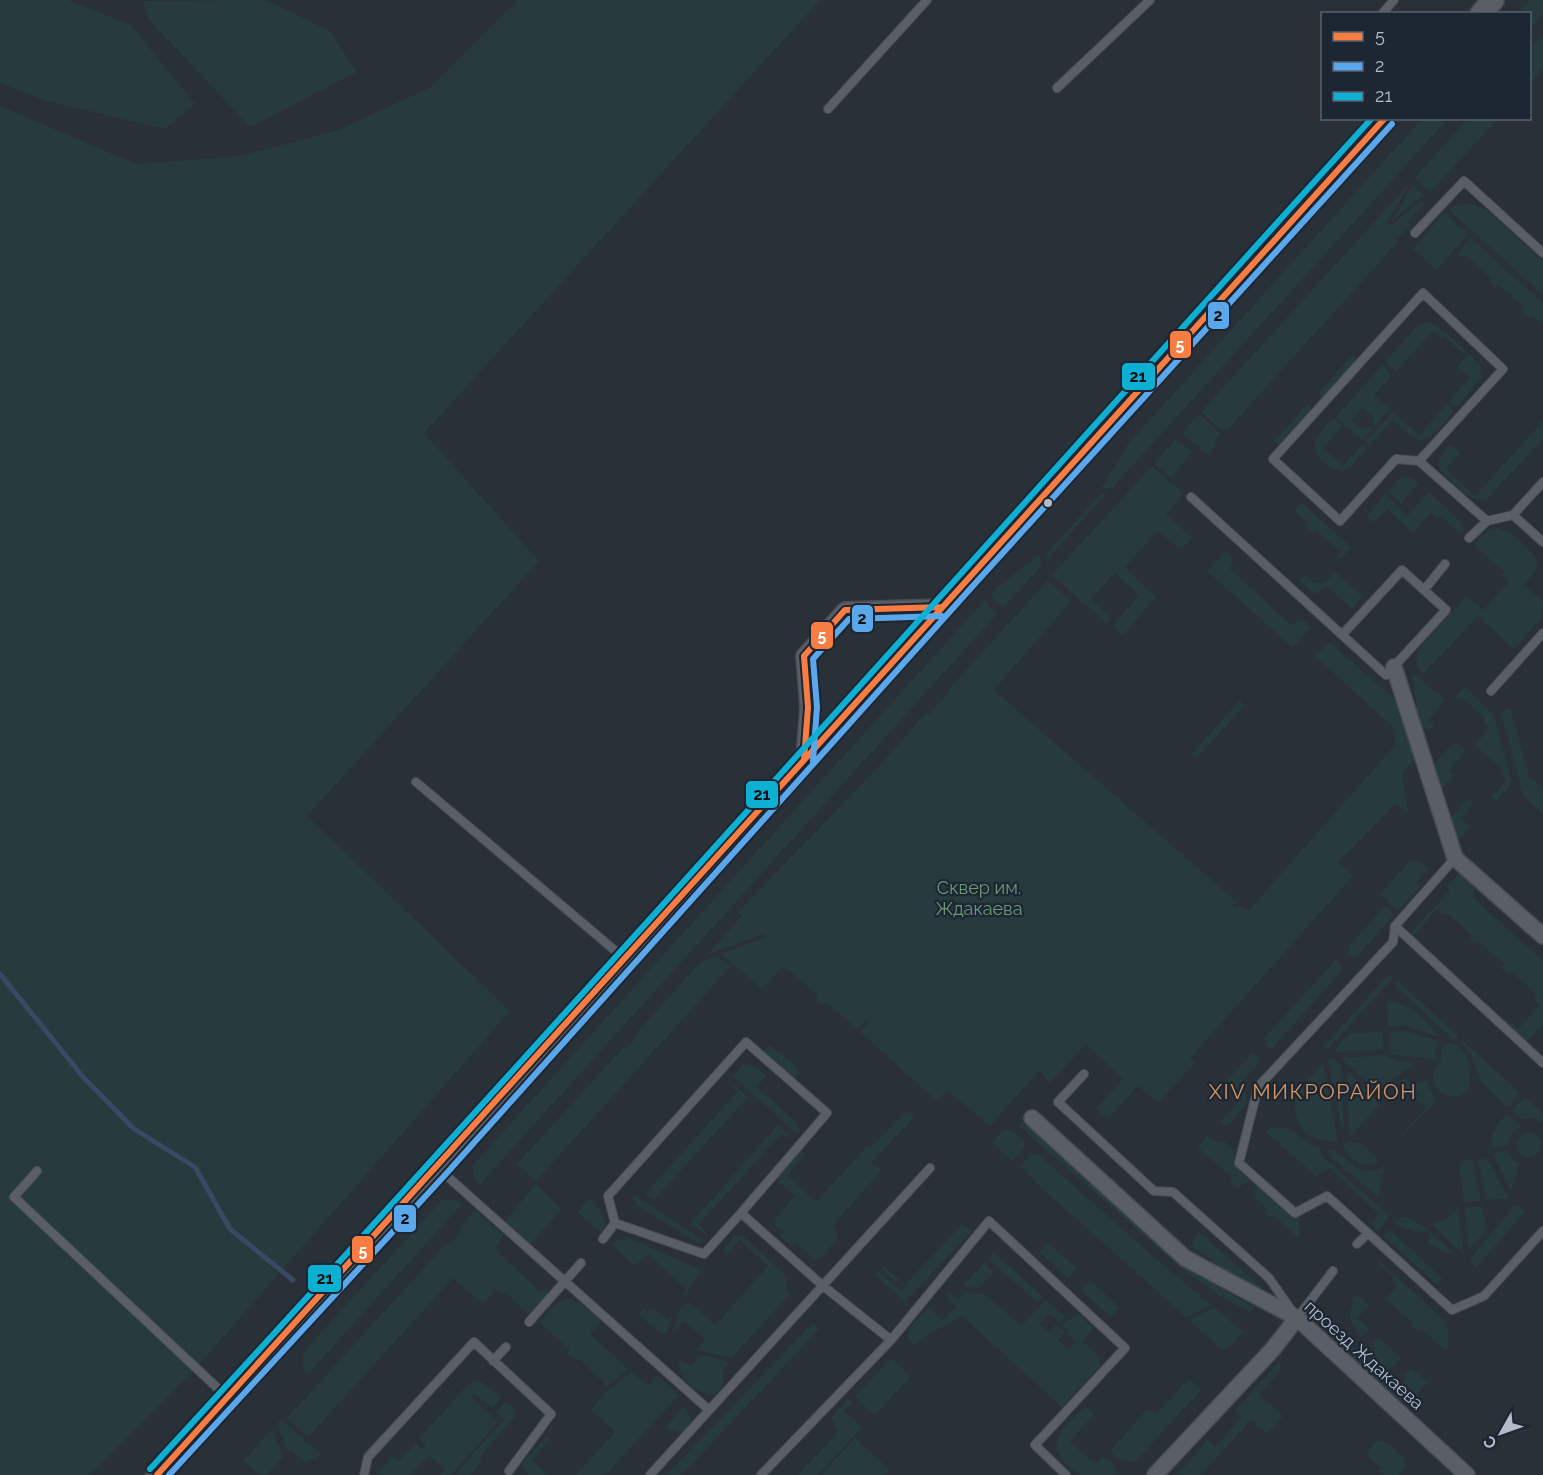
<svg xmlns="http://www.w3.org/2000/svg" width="1543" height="1475" font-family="Raleway,sans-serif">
	<rect width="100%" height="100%" fill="#2a3038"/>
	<path fill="#273a3e" d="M0,0H68L131,25L195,104L165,129L47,101L0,83Z
		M266,0L330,31L357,72L250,127L150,21L142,1Z
		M518,0H820L424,433L539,561L307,816L510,1011L196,1368L90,1475H0V106L136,164L240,156L336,131L431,87Z
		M1530,0H1543V14L1530,29V14L1518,13Z
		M1543,35V69L1530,84V50Z
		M1422,119H1448L1112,488L1101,489L1128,444Z
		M1468,119H1498L1430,192L1414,178Z
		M1410,182L1426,197L1424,198L1422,196L1392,221L1412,186Z
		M1407,186L1408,187L1387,222L1391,225L1422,200L1425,203L1408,221L1411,225L1396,239L1398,242L1227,430L1225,428L1223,431L1201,412Z
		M1471,204L1487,210L1543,261V295L1448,209L1457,205Z
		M1444,213L1468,234L1437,270L1413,249Z
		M1471,238L1543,303V325L1533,316L1529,319L1521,311L1524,307L1499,285L1495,288L1489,282L1491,278L1467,256L1461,257L1457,254Z
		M1427,322L1437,325L1466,351L1464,355L1444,336L1441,338L1433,331L1396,371L1385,361L1419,325Z
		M1469,354L1480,364L1482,377L1456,408L1449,401L1470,378L1457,367Z
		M1353,355L1359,361L1325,399L1318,393Z
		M1382,365L1392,375L1374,395L1390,409L1374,426L1372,422L1374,418L1362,408L1352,420L1363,430L1366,427L1372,429L1362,440L1336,417Z
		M1447,404L1454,411C1445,420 1431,445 1416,439C1408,436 1400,426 1393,420L1369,446L1365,442L1393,412L1419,435Z
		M1307,405L1314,411L1281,447L1274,441Z
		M1199,414L1221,434L1214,442L1217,445L1208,455L1182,433Z
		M1334,418L1343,426L1323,448L1343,466L1363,444L1367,448C1361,454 1355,463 1348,468C1335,476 1314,458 1315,444C1316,434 1328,425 1334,418Z
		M1543,421V439L1487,499C1470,505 1452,480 1440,470C1436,459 1442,454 1449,446H1452L1460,453L1446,469L1475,496Z
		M1176,439L1192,452L1171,478L1154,463Z
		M1152,466L1184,494L1166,514L1192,538L1184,547L1179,548L1158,531L1125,567L1156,597L1123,635L1112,626L1139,595L1115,573L1091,599L1111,618L1106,623L1052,575Z
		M1405,477L1412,478L1419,483L1401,503L1388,491L1398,480Z
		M1429,492L1460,521L1463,528L1462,535L1441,516L1437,519L1431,513L1413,533L1387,509L1373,523L1367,515L1386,494L1407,516Z
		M1107,493L1046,561V554L1100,494Z
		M1302,503L1351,547L1341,559L1338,556L1341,552L1316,530L1313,533L1304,525L1307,522L1294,510L1299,504Z
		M1497,528C1508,529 1538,553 1537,565C1536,573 1528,579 1524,585L1543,602L1542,618L1514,649L1478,616L1424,673C1413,668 1416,657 1420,648L1466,596L1483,610L1509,582L1502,575L1504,572L1474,545L1487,531Z
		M1226,551L1230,554L1233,559L1230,569L1291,625L1299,620L1305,621L1311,627L1293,648L1207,571Z
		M1040,554L1041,567L1003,608L990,595L999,586Z
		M1335,572L1363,597L1352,609L1326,585L1319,592L1314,594L1300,581L1306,575L1315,583H1324Z
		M1048,580L1071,601L994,690L1238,903L1232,904L1235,907L1240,905L1248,911L1396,744L1393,727L1315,656L1329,642L1400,704L1407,713L1414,760L1402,772L1408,813L1395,804L1338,862L1353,876L1190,1058L1195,1063L1158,1103L1138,1086L1108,1119L1096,1109L1123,1079L1086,1044L1050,1083L1039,1071L990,1126L947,1090L937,1101L860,1032L868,1023L865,1021L857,1029L826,1002L822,1005L815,998L818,995L788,970L782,968L761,990L757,984L721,954L766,937L763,934L707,955L742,916L738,912L881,764L926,713L928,715L950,691L949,689Z
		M984,601L997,614L480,1184L477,1183L473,1174V1165Z
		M1412,672L1445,700L1429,720L1434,725L1432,728L1420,729Z
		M1465,687L1494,715L1512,784L1496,801L1491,797L1506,780L1501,774L1503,770L1475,745L1489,728L1483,723L1486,719L1462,697L1459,700L1455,697Z
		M1240,700L1244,706L1197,758L1191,755Z
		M1510,708L1529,776L1543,788V814L1523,795L1501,712Z
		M1455,742L1466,751L1448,771L1454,776L1439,792L1435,762Z
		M1469,798L1474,803L1461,818L1470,827L1459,839L1445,827L1446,822Z
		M1410,861L1420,862L1429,869L1416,882L1420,887L1398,911L1380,894Z
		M1461,872L1477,886L1471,896L1543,961V1026L1525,1043L1502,1021L1505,1018L1518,1029L1540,1005L1534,999L1537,995L1512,972L1509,975L1501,968L1504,964L1478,941L1475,944L1469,939L1472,935L1446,912L1443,915L1437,909L1414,935L1420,941L1417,944L1409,940L1412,932L1450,890L1447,887Z
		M1386,905L1394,915L1357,956H1351L1347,952L1350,949L1348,947Z
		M717,956L730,967L536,1181L517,1164L622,1049C630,1046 637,1039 638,1031L701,962Z
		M1336,960L1342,966V971L1273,1047L1268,1048L1264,1044L1267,1041L1264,1038Z
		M1389,974L1393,978L1327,1050L1323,1047Z
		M1398,981L1458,1036L1455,1041L1394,985Z
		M1387,1001C1405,1000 1431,1022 1439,1037L1407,1026H1388Z
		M1406,1031L1439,1041L1435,1050V1059L1394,1055L1390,1052L1389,1032Z
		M1383,1032L1384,1050L1333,1052L1350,1033Z
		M1463,1041L1520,1093L1507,1107L1480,1081L1472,1056L1462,1044Z
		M1447,1043C1478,1043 1479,1112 1444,1094C1438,1091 1434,1086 1433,1080C1432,1072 1436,1069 1440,1063C1443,1058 1440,1054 1441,1049Z
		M768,1046L773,1047L798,1069V1075L791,1078L766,1055L764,1051Z
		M1253,1053L1259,1059V1063L1238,1086L1246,1095V1103L1229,1124L1223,1125L1220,1122L1242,1098L1225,1082Z
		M1384,1055L1398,1061L1410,1062L1414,1066C1400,1070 1389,1085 1380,1095L1342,1058Z
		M1334,1058L1341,1066L1344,1128L1341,1126L1328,1059Z
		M749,1064L754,1065L766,1076L757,1087L797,1123L799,1128L798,1135L733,1076L742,1066Z
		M1323,1064L1338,1141C1305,1143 1295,1126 1294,1095Z
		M1347,1071L1380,1104L1351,1136L1349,1134Z
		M1405,1078L1412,1083L1427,1081L1435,1102L1400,1139L1399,1138L1426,1108L1415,1099L1419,1094L1412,1089L1408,1092L1398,1083Z
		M728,1081L748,1097L654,1200L645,1194L737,1092Z
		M1525,1097L1543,1114V1122L1532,1118L1521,1119L1512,1110Z
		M907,1110L915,1117L871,1163L882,1170L833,1225L838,1238L821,1258L815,1260L796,1243L792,1246L780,1236L783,1232L775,1225L774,1220L795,1196L779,1182L777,1177L800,1151L806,1153L787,1175L816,1202L868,1145L871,1147Z
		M1507,1114L1521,1126L1512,1134L1508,1145L1492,1148C1491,1134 1497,1123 1507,1114Z
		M1024,1121L1185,1262L1235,1297L1254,1306L1251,1313L1217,1294L1182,1269L1019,1126Z
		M777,1126H779L794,1140L781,1134L699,1224L708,1236L690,1224Z
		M1272,1127L1291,1129L1310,1145L1319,1147L1322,1156L1386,1213L1388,1219L1378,1232L1372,1225L1378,1213L1329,1168L1316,1176L1265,1131Z
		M1011,1129L1024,1142V1148L1012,1161L992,1143L1003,1130Z
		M1517 1145a12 12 0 1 1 24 0a12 12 0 1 1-24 0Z
		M1208,1135L1217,1143L1224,1141L1254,1169L1255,1174L1246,1184L1244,1183L1238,1189L1230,1182L1233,1178L1197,1147Z
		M1349,1141L1362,1144L1377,1158V1163C1365,1170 1349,1159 1343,1147L1344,1144Z
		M1329,1149C1351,1155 1355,1183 1385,1166L1378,1198L1328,1154Z
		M1508,1150L1512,1158L1519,1164L1511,1192L1493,1154Z
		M1031,1154H1038L1156,1259L1211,1305L1186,1317L1035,1182V1180L1020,1166Z
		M1478,1158L1485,1159L1490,1163L1508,1198L1486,1200Z
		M1472,1159L1481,1201L1461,1202C1467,1184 1456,1174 1461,1162Z
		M1267,1180L1299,1209V1239L1273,1215L1270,1218L1264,1213L1267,1209L1253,1196L1255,1193L1253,1191L1261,1181Z
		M536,1184L562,1209L530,1244L505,1221Z
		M634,1195L704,1240L699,1242L691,1239L636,1204L633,1199Z
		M589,1198C599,1208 611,1221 603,1235L577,1212Z
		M446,1199L454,1200L462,1204L308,1374C302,1366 301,1358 306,1349L441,1201Z
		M1482,1206L1487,1230L1469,1249L1464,1208Z
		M1518,1206L1525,1212L1476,1268L1471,1262V1257L1514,1207Z
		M1458,1208L1464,1255L1431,1224L1446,1219Z
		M476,1210L503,1235L496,1250L540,1292L548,1287L547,1295L529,1315L505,1292L502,1295L496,1290L483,1304L453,1278L308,1437L287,1418L445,1245C455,1241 458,1235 462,1226C464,1221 471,1215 476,1210Z
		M1408,1217L1426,1228L1459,1258L1428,1244L1431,1237L1427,1231L1417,1232L1394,1224L1401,1218Z
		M962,1224L972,1231L905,1302L875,1275L879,1271L901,1291L905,1287L898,1280L895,1282L881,1269L884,1266L905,1285Z
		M1387,1231H1391L1442,1278L1438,1286L1383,1236Z
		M1199,1232L1262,1288L1263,1292L1234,1276L1191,1246Z
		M738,1235L744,1237L786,1276V1290L791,1293L731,1358L696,1350L705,1339L684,1321L672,1333L679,1311L688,1301L715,1325L768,1266L740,1240L726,1254L723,1251L733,1237Z
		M627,1237L699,1269V1273L686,1295L684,1293L686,1289L648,1254L635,1266L612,1245L616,1241Z
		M1048,1243L1076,1268L1068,1278L1039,1252Z
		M993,1252L999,1257L1043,1297L1038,1302L1036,1301L989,1260Z
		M1380,1261L1445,1321L1449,1336L1447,1352L1422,1329L1419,1332L1411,1326L1413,1323L1386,1299L1397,1286L1391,1280L1394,1277L1378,1263Z
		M984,1263L994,1272L979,1288L966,1287L964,1283Z
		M1090,1280L1119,1307L1111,1317L1081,1290Z
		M947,1289L958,1299L966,1292L986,1295L1021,1326L1046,1300L1065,1317L1059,1322L1049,1313L1040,1324L1049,1332L1056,1325L1065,1332L1058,1340L1068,1349L1075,1341L1067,1334L1069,1332L1062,1325L1068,1320L1079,1314L1093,1328L1083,1342C1091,1349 1102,1355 1100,1366L1062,1407L962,1316C947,1327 927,1331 915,1346L909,1341L908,1330L928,1307L942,1320L956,1307L947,1297Z
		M1357,1294L1369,1306L1357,1318L1369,1329L1362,1337C1352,1328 1346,1314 1354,1302L1351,1300Z
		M568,1299L582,1304L601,1321L590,1334L628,1369L607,1387L602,1384L604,1381L600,1377L598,1378L579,1358L576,1361L567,1353L570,1350L539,1322L555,1304Z
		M1214,1307L1243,1332L1226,1349L1222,1350L1189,1320Z
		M644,1308L648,1311L655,1309L668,1320L673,1315L666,1333L663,1334L638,1315Z
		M813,1323L819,1329L682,1475H666Z
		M1378,1337L1401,1358L1388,1371L1370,1354L1375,1348L1371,1345Z
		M1339,1338H1343L1404,1394L1407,1399L1403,1403L1336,1342Z
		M701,1355L729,1362L723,1371L724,1384L715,1394C699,1397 677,1377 679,1360L692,1366Z
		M891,1358L911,1376L875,1416L855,1397Z
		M1279,1362L1282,1369L1259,1394L1283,1416L1267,1434L1251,1420L1201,1475H1177L1208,1440L1215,1447L1242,1417L1235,1410Z
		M1411,1368L1429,1383L1426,1385L1424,1384L1417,1397L1402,1384L1406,1378L1404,1375Z
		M631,1372L648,1386L657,1375L679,1395L605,1475H576L615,1432L591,1409L605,1393Z
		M1189,1379L1202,1389L1135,1462L1117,1458L1110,1451L1147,1409L1156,1414Z
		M476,1381L482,1382L501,1398L492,1408L474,1393L471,1397L498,1422L451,1475H440L445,1469L429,1455L412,1473L414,1475H377L393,1456L399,1461L416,1443L423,1449L426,1445L419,1439L468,1384Z
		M848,1399L852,1403L844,1411L862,1427L818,1475H798L838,1432L831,1417Z
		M505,1401L515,1410L514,1418L479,1457L482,1461L470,1475H458L456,1473L504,1420L496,1412Z
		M1085,1406L1094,1414L1070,1442L1095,1464L1103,1456L1113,1464L1118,1475H1079C1074,1470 1066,1465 1061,1458C1045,1439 1073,1419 1085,1406Z
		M683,1407C693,1416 691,1423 685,1434L665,1428Z
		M281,1420L321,1454L315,1461L312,1458L306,1464L291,1449L288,1452L277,1424Z
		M272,1429L283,1457L267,1475H259L244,1460Z
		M547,1436L550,1439L532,1460L548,1475H528L523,1466L524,1461Z
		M855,1438L890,1470L886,1475H821Z
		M1376,1441H1386L1404,1458L1405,1467L1399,1475H1383L1378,1471L1381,1468L1366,1454Z"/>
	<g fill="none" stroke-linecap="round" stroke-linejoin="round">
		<path stroke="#384963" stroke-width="5" d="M0,974L83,1077L134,1129L195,1167L230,1229L293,1280"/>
		<defs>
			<path id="service" d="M1382,14L1394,0
				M1057,88L1150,0
				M828,109L927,0
				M1415,233L1464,181L1543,253
				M1419,461L1503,369L1423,293L1273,459L1340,521L1396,459L1419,461L1487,521
				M1191,497L1386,675L1446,610L1402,570L1342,635
				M1513,515L1543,542
				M1469,538L1487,521L1513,515L1543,482
				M1424,590L1445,564
				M1491,691L1543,633
				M416,782L625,959
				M1395,926L1543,1063
				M1084,1074L1058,1102L1154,1191L1173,1192L1269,1278L1297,1318L1333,1271
				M439,1169L709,1410
				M37,1171L14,1197L227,1397
				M615,1223L608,1196L746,1042L827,1113L741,1213L822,1285L891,1340L989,1221L1125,1348L1035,1445L1066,1475
				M615,1223L704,1254L741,1213
				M1368,1233L1327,1196L1295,1213L1239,1163L1258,1087L1393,942L1395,926L1455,858
				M603,1239L615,1223
				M1357,1244L1368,1233L1452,1310L1484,1296L1543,1231
				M529,1322L581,1263
				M493,1361L506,1347
				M364,1475L368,1457L474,1342L551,1414L509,1471
				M650,1475L930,1168
				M761,1475L891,1340"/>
			<path id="minor" d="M1394,667L1455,858L1543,936
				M804,760L808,707L804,656L845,610L942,607
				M1032,1118L1185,1258L1297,1318L1467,1475
				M1155,1475L1273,1349L1297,1318"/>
			<path id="secondary" d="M1481,14L1493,0
				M157,1475L438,1169L964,582L1385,118"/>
		</defs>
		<use href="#service" stroke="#484c53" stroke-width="10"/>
		<use href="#minor" stroke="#484c53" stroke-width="18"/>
		<use href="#secondary" stroke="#484c53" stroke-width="24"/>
		<use href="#service" stroke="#5a5e66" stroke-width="8"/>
		<use href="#minor" stroke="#5a5e66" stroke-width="15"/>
		<use href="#secondary" stroke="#595d64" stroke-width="21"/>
		<defs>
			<path id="bus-1" d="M804,760L808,707L804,656L845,610L942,607
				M157,1475C569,1026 975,570 1385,118"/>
			<path id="bus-2" d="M813,761L817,707L813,659L849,619L942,616
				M169,1475L445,1175L971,588L1392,124"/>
			<path id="bus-3" d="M150,1469C561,1022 964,568 1372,118"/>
		</defs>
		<use href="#bus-1" stroke="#1d2633" stroke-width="10"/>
		<use href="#bus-2" stroke="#1d2633" stroke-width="10"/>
		<use href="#bus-3" stroke="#1d2633" stroke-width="10"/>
		<use href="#bus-1" stroke="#f77d43" stroke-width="6"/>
		<use href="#bus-2" stroke="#5aa8eb" stroke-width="6"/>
		<use href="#bus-3" stroke="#0dafd3" stroke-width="6"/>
	</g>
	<circle fill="#b4bcc9" stroke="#1d2633" stroke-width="2" cx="1048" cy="503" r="5"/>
	<g text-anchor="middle" stroke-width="4.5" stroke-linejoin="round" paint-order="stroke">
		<g font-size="18" fill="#6b9a76" stroke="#1d2633">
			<text x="979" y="894">Сквер им.<tspan x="979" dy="21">Ждакаева</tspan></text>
		</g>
		<g font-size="18" fill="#b4bcc9" stroke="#1d2633">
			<text transform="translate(1364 1355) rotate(42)" y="6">проезд Ждакаева</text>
		</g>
		<g font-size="21" letter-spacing="1.5" fill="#d59563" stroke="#1d2633">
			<text x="1313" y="1099">XIV МИКРОРАЙОН</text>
		</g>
	</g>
	<g stroke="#1d2633" stroke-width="2">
		<rect x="1207" y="301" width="23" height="29" rx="6" fill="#5aa8eb"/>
		<rect x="1169" y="330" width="23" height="29" rx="6" fill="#f77d43"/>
		<rect x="1121" y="362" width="35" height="29" rx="6" fill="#0dafd3"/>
		<rect x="851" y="604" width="23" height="29" rx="6" fill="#5aa8eb"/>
		<rect x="810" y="621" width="24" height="29" rx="6" fill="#f77d43"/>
		<rect x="745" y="780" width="34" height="29" rx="6" fill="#0dafd3"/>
		<rect x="393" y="1204" width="24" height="29" rx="6" fill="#5aa8eb"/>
		<rect x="351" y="1235" width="23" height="29" rx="6" fill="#f77d43"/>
		<rect x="307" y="1264" width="35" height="29" rx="6" fill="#0dafd3"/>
	</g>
	<g font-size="16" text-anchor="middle" font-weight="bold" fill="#fff">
		<text x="1180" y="350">5</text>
		<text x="822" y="641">5</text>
		<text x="363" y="1256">5</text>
	</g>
	<g font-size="16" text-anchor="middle" font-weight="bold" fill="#111">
		<text x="1218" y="321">2</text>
		<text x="1138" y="382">21</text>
		<text x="862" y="624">2</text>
		<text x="762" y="800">21</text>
		<text x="405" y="1224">2</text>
		<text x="325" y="1284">21</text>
	</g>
	<rect x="1321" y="12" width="210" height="108" fill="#1d2633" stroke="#59626f" stroke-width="1.5"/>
	<rect x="1333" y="32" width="30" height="9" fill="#f77d43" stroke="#59626f" stroke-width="1.5"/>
	<text x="1375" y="42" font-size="18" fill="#b4bcc9">5</text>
	<rect x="1333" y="62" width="30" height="9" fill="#5aa8eb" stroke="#59626f" stroke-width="1.5"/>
	<text x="1375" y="72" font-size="18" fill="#b4bcc9">2</text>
	<rect x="1333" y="92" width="30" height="9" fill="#0dafd3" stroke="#59626f" stroke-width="1.5"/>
	<text x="1375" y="102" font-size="18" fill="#b4bcc9">21</text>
	<g transform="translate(1501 1433) rotate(230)" stroke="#1d2633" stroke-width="4.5" paint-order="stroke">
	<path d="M0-4.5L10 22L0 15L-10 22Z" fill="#b4bcc9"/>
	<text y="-9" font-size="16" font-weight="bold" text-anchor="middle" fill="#b4bcc9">С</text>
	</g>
</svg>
